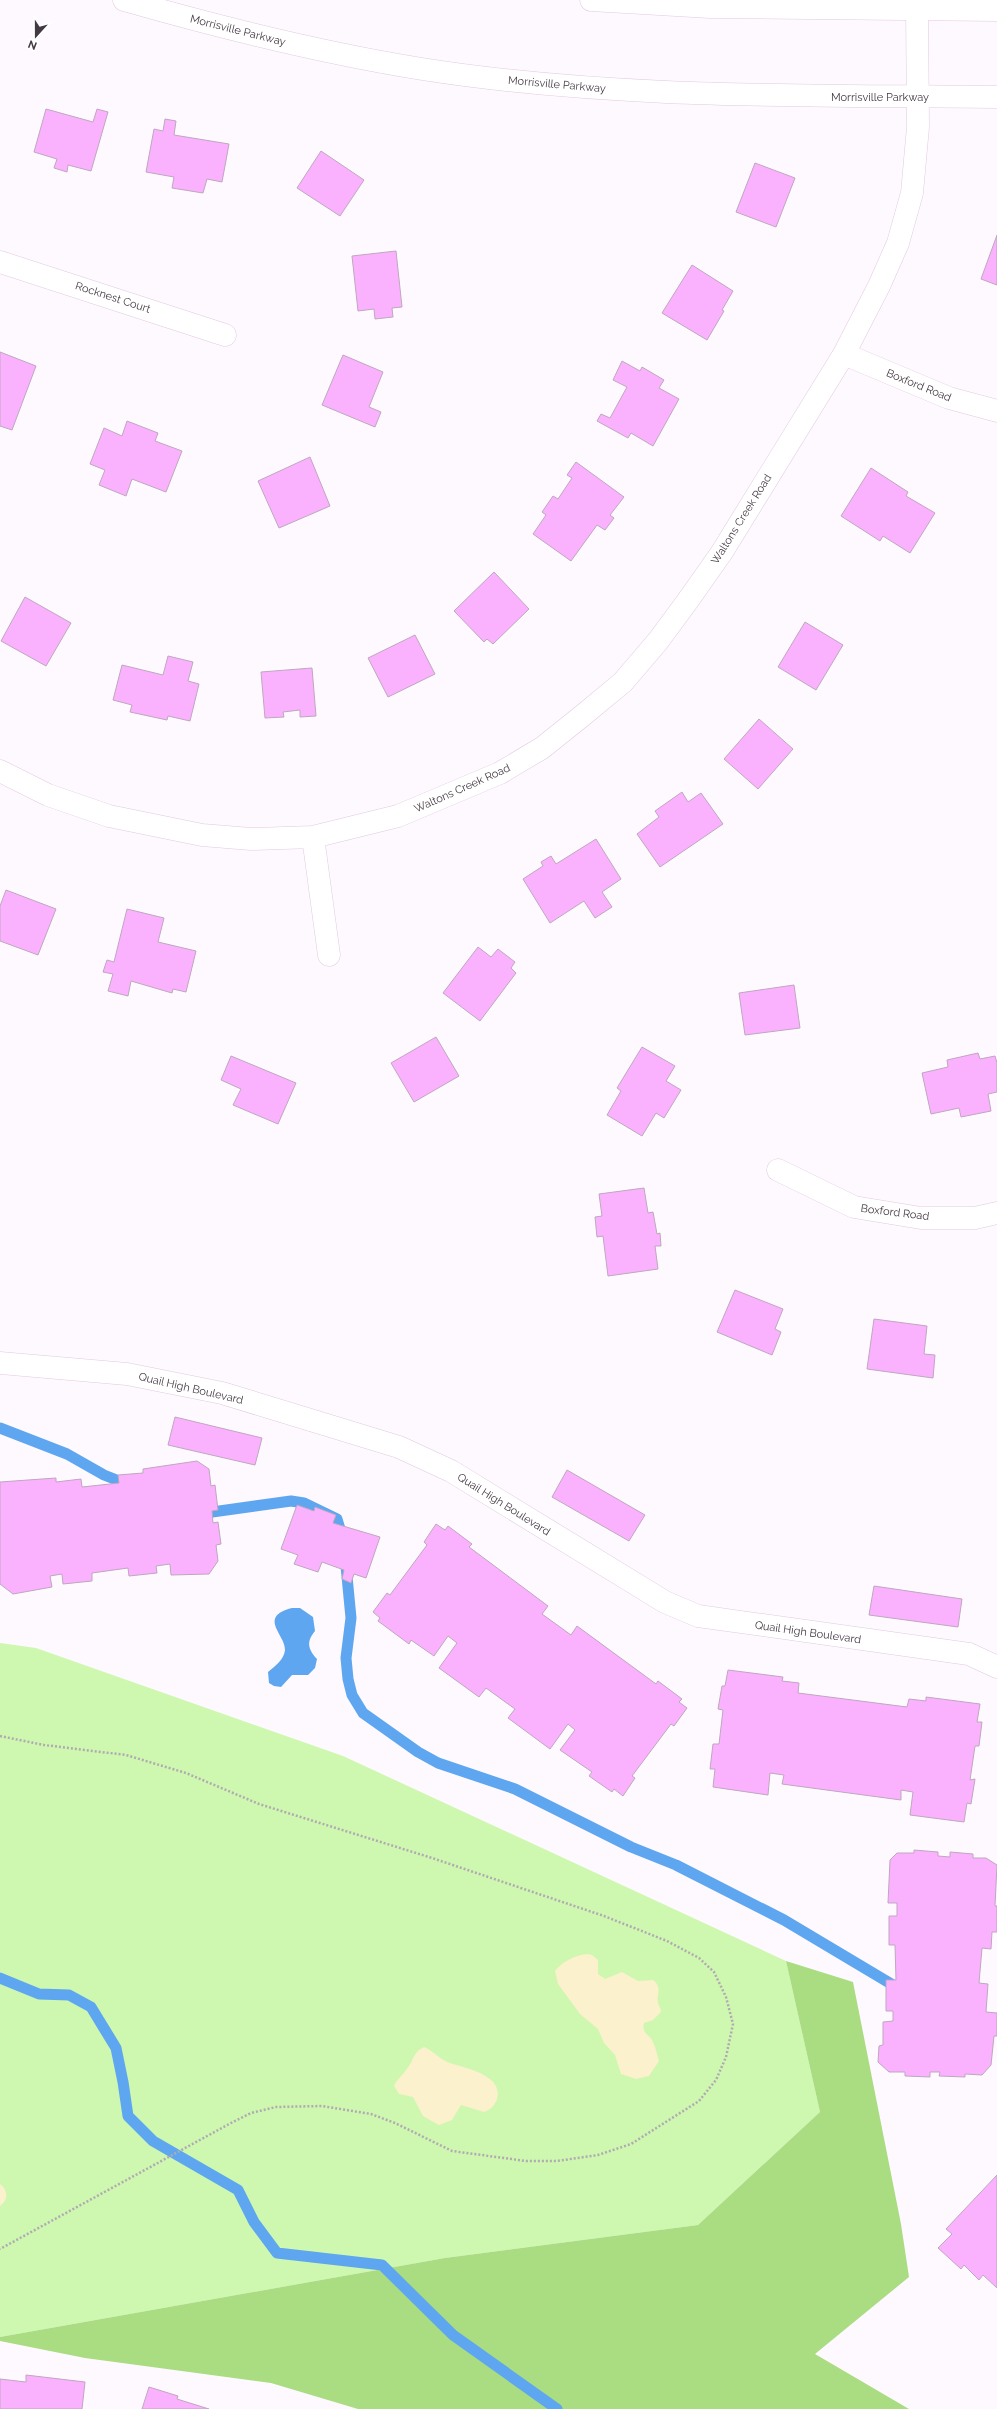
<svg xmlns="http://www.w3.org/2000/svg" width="997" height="2409" font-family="Raleway,sans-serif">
	<rect width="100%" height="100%" fill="#fef9fe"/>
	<path fill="#cef7b0" d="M0,1643L36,1648L343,1756L786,1961L820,2112L698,2225L445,2258L0,2337Z"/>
	<path fill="#aadc82" d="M786,1961L853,1982L901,2224L909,2277L815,2354L909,2409H358L271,2383L85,2358L0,2341V2337L445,2258L698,2225L820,2112Z"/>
	<path fill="#fbf1cc" d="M588,1954L592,1955L598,1960V1974L605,1979L622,1972L638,1981L653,1980C663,1988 656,1993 658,2003C659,2007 661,2007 661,2012L653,2020L644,2023C641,2034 650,2034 653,2042C656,2048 657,2055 659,2061L649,2076L636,2079L621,2074L615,2055L604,2043L598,2029L580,2014L558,1984L555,1971C563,1961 575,1955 588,1954Z
		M424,2047C434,2051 440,2060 450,2063C465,2068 504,2075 497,2099C495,2105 491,2110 484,2112L461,2105L452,2120L439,2125L423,2116L413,2097L399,2094L394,2086C397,2079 402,2076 406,2070C414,2061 412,2053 424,2047Z
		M0,2184C8,2190 9,2200 0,2206Z"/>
	<path fill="#5ea6ef" d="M292,1608H300L313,1617L315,1631C306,1642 308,1649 317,1659L315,1668L308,1675H292L281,1687L274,1686L269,1683L268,1672C275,1666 284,1660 285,1650C286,1635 257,1617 292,1608Z"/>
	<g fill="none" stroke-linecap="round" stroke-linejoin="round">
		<path stroke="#5ea6ef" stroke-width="11" d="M0,1428L67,1454L104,1475L132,1486
			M198,1514L291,1501L304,1503L337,1519L343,1539
			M346,1566L351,1618L346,1658L348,1679L352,1695L363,1713L418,1752L438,1763L515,1789L631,1847L676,1865L784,1920L898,1988
			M0,1978L39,1994L69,1995L91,2007L116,2048L123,2082L128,2116L153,2141L238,2190L254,2222L277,2253L382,2265L453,2335L557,2409"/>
	</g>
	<path fill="#fbb2fe" stroke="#bea7be" d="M46,109L93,122L97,109L108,112L91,171L68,165L67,172L54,168L57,159L34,152Z
		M165,119L176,121L174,135L229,144L222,182L207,179L203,193L172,188L174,177L146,172L154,129L163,131Z
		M321,151L364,180L340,216L297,188Z
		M755,163L795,178L776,227L736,212Z
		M997,235V285L981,279Z
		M396,251L402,307L392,308L393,317L375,319L374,309L358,311L352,256Z
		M692,265L733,291L722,310L724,311L707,340L662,313Z
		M0,352L36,366L12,430L0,426Z
		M343,355L383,372L369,407L381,412L375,427L322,405Z
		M622,361L640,371L642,367L664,380L659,388L679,399L653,446L631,433L628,438L597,421L601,414L610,418L627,387L613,380Z
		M127,421L158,433L155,441L182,451L166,492L132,479L126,496L99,485L105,470L90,464L104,428L122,436Z
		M310,457L330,506L279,528L258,481Z
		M576,462L624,497L610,515L614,518L605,530L597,525L571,561L533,534L546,515L542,512L553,496L558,499L572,478L567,475Z
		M871,468L908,492L906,496L935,513L910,553L883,536L880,541L841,516Z
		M494,572L529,609L493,644L487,639L484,642L454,611Z
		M25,597L71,623L46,666L1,641Z
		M805,622L843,645L816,690L778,667Z
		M415,635L435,674L388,697L368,658Z
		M168,656L193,662L188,681L199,684L190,721L168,716L167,720L130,712L132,705L113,700L122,665L163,675Z
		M312,668L316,716L300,717V710L283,712L284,717L265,718L261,672Z
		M759,719L793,749L758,789L724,759Z
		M682,792L688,802L701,793L723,824L660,867L637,834L659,817L655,811Z
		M596,839L621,879L602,892L612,907L595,918L584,901L550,923L523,879L543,866L541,862L551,856L556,864Z
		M6,890L56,909L38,955L0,941V906Z
		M127,909L164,918L158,942L196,951L186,992L173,989L172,993L131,981L128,996L108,991L113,974L103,972L107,960L114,962Z
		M478,947L491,957L498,949L515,962L511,968L516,973L480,1021L443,993Z
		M794,985L800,1028L745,1035L739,993Z
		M436,1037L459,1076L414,1102L391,1063Z
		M642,1047L675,1066L666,1081L681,1090L664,1118L656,1113L642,1136L607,1115L621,1091L617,1088Z
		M978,1053L980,1059L995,1056L997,1063V1092L988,1094L991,1111L961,1117L959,1108L931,1114L922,1073L948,1067L947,1060Z
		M231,1056L296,1083L278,1124L233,1105L241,1089L221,1080Z
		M644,1188L648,1213L653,1212L657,1234L660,1233L661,1246H655L658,1269L608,1276L603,1236L597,1237L595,1217L602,1216L599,1194Z
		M735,1290L783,1309L775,1329L781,1332L772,1355L717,1332Z
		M874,1319L927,1326L924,1354L935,1355L933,1378L867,1369Z
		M175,1417L262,1438L255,1465L168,1445Z
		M197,1461L209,1469L211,1486L215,1485L218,1510L212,1511L213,1523L218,1522L221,1544L216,1545L218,1561L209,1574L171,1575L170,1564L156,1566L157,1573L129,1576L128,1568L92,1573V1581L63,1584L62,1574L50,1576L52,1587L13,1594L0,1584V1482L56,1478V1482L81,1479L82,1487L119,1483L118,1475L143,1473V1469Z
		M567,1470L645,1515L629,1541L552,1497Z
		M297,1505L314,1511L315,1507L336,1515L333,1523L380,1537L366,1578L354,1574L351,1583L342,1579L344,1570L322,1562L318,1572L294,1564L298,1555L281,1549Z
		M436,1524L445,1530L448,1526L472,1544L469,1547L548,1606L542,1614L571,1635L577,1626L656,1684L658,1681L682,1699L679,1702L687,1708L674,1726L671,1724L632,1776L635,1778L623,1796L614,1789L612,1792L589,1776L592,1772L560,1750L575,1730L568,1724L550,1749L508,1718L515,1709L486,1688L479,1697L439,1668L457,1643L448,1636L434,1656L411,1640L409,1644L378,1621L380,1618L373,1612L387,1593L390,1595L427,1545L424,1542Z
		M874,1586L962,1599L958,1627L869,1615Z
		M728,1670L783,1677L782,1681L799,1683L798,1693L907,1707L909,1699L926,1701V1697L980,1704L977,1722H982L979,1746H975L970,1780L975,1779L971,1804L967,1803L964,1822L910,1815L913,1792L901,1790V1800L782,1784L784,1775L770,1773L768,1795L713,1787L715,1769H710L713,1744H719L723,1710L718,1709L722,1686H725Z
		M914,1850L938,1852V1856L950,1857V1852L973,1854V1858H986L997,1865L995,1906H997V1932H992L991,1949L982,1948L979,1983L988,1984L986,2012L997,2013V2036H994L991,2065L982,2075L965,2074V2077L939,2076L940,2072H930V2077L905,2076V2072H889L878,2062L879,2046L883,2045V2022L893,2021V2011H886V1980H896L895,1945H889V1916H897V1903H888L890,1860L897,1853H914Z
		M997,2175V2288L983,2275L979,2280L964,2265L961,2269L938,2248L952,2234L946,2229Z
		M26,2375L85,2382L82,2409H0V2379L26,2382Z
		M149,2387L178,2396L177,2399L209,2409H142Z"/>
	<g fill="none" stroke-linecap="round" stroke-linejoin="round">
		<defs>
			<path id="minor" d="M0,262L225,335
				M844,354L949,398L997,411
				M0,771L48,795L109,816L202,835L251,839L313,837L398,816L500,773L542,748L582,716L623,682L658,641L689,599L722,552L844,354L879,286L898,243L912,193L918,127L917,9
				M313,837L329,955
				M778,1170L854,1207L921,1218H975L997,1213
				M0,1363L127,1374L222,1393L399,1447L451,1471L665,1602L698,1616L969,1654L997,1667"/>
			<path id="secondary" d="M124,0C222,28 322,53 422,69C613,99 805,95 997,97
				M591,0L710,7L997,10"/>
		</defs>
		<use href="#minor" stroke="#e1c9e1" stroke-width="23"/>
		<use href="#secondary" stroke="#e1c9e1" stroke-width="23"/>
		<path stroke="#b1aab1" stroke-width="2.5" stroke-dasharray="2 2" stroke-linecap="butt" d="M0,1736L44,1745L126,1755L186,1773L259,1804L432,1858L604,1916L667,1941L699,1958L714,1972L726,1997L733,2024L726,2057L716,2080L699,2101L631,2144L598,2155L557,2161H526L452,2151L395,2123L371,2114L322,2106L276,2107L251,2113L231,2123L0,2249"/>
		<use href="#minor" stroke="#fff" stroke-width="22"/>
		<use href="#secondary" stroke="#fff" stroke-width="22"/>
	</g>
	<g text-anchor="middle" stroke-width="3" stroke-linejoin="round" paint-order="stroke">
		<g font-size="11" fill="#433943" stroke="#fff">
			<text transform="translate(238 30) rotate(14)" y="4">Morrisville Parkway</text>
			<text transform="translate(557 84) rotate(5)" y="4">Morrisville Parkway</text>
			<text x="880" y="101">Morrisville Parkway</text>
			<text transform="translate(113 297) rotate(18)" y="4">Rocknest Court</text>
			<text transform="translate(919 385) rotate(22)" y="4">Boxford Road</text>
			<text transform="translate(741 519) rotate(-58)" y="4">Waltons Creek Road</text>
			<text transform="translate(462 788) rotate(-24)" y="4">Waltons Creek Road</text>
			<text transform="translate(895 1212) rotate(7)" y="4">Boxford Road</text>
			<text transform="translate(191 1388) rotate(13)" y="4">Quail High Boulevard</text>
			<text transform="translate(504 1504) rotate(32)" y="4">Quail High Boulevard</text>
			<text transform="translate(808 1632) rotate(8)" y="4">Quail High Boulevard</text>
		</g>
	</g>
	<g transform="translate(36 36) rotate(201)" stroke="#ffffff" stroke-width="3" paint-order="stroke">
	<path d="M0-3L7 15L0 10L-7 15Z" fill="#433943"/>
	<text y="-6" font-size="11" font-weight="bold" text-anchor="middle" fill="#433943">N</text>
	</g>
</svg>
